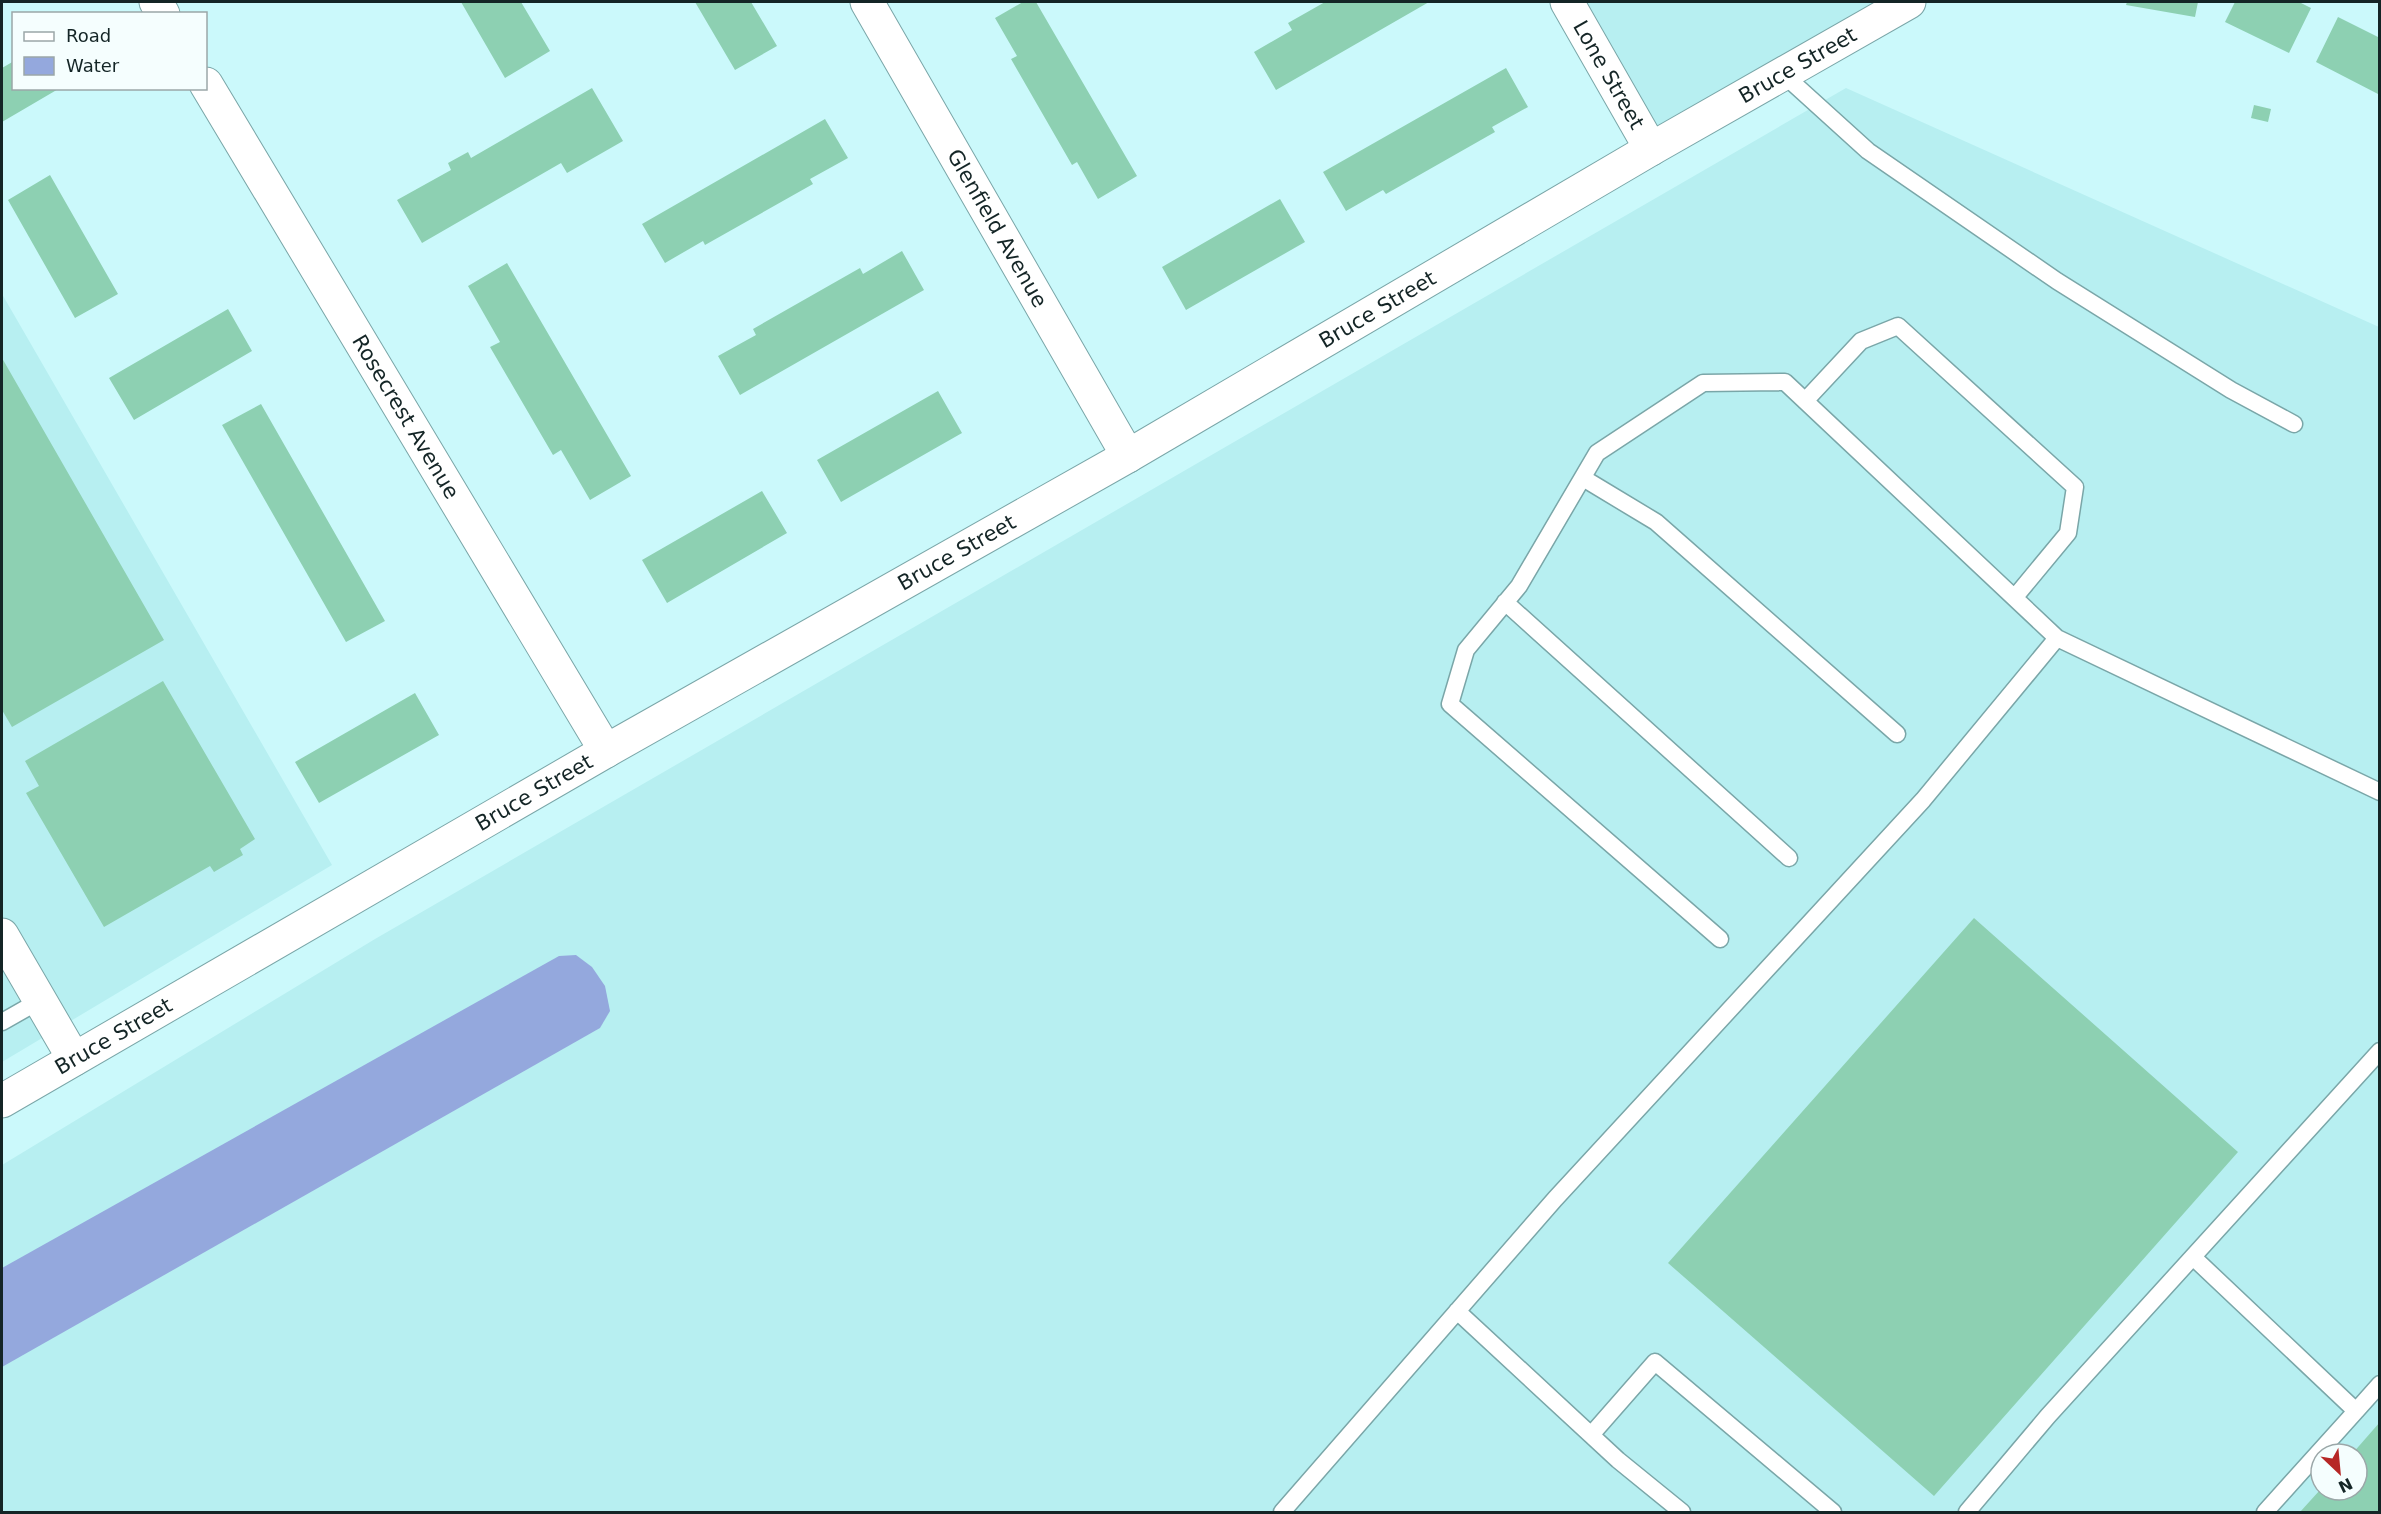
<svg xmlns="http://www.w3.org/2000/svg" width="2381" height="1514" font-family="'DejaVu Sans',sans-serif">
	<rect width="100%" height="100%" fill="#cbf9fb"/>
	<path fill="#b7eff1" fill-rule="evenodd" d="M1567,2H1910L1652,149Z
		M1846,88L2379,327V1512H2V1165L375,939ZM2321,1454H2357V1490H2321Z
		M2,294L332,865L2,1062Z"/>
	<path fill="#94a8dd" d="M576,955L592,967L605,986L610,1011L600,1028L2,1367V1268L559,956Z"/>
	<path fill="#8dd0b2" d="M461,2H521L550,51L505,78Z
		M695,2H751L777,46L735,70Z
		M1023,2H1036L1137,176L1098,199L1077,162L1072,165L1011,59L1017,56L995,18Z
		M1325,2H1429L1276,90L1254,52L1292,30L1288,23Z
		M2127,2H2198L2195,17L2126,5Z
		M2235,2H2299L2311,8L2289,53L2225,22Z
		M2338,17L2380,38L2378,94L2316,62Z
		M14,61V88H60L2,122V68Z
		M1506,68L1528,107L1492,127L1495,132L1386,194L1383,190L1346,211L1323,172Z
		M592,88L623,141L567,173L561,163L422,243L397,200L451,170L448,163L468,152L471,158Z
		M2254,105L2271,109L2268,122L2251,118Z
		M825,119L848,158L810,179L813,184L705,245L703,241L665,263L642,224Z
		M50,175L118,294L75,318L8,200Z
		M1280,199L1305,242L1186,310L1162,267Z
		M902,251L924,290L740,395L718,356L756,335L753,329L860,268L863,274Z
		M507,263L631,476L590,500L561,450L553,455L490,347L500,342L468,286Z
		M228,309L252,351L134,420L109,378Z
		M2,358L164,640L12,727L2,710Z
		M938,391L962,433L841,502L817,460Z
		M261,404L385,621L346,642L222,425Z
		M762,491L787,533L667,603L642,560Z
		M163,681L255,839L240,849L243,855L214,872L210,866L104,927L26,793L39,786L25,761Z
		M415,693L439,735L319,803L295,762Z
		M1974,918L2238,1152L1934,1496L1668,1263Z
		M2380,1422V1512H2300L2320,1490H2357V1454H2352Z"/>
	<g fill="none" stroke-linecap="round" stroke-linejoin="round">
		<defs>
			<path id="service" d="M1783,74L1868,151L2057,281L2231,390L2294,424
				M1805,401L1861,341L1898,326L2075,487L2068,533L2015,597
				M1583,478L1656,522L1897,734
				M1505,602L1789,858
				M1720,939L1450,704L1466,650L1519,586L1597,453L1703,383L1785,382L2057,638
				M2,1022L39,1001
				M2193,1257L2356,1411L2265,1512
				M1457,1311L1618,1460L1682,1512
				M2356,1411L2380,1384
				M1591,1435L1655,1362L1833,1512
				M1282,1512L1555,1199L1923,800L2057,638L2380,792
				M1967,1512L2048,1416L2380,1051"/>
			<g id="minor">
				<path d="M156,2L163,14"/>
				<path id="s1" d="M867,2L1128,456"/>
				<path id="s2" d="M1567,2L1651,149"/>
				<path id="s3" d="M206,84L606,751"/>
				<path d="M2,935L74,1059"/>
				<path id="s4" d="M2,1101L606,751L1128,456L1651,149L1909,2"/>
			</g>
		</defs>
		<use href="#service" stroke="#7aa6a8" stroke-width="19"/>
		<use href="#minor" stroke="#7aa6a8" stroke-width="35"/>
		<use href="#service" stroke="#fff" stroke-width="16"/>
		<use href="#minor" stroke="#fff" stroke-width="33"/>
	</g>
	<g text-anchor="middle" stroke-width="4.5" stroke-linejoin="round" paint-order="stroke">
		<g font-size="21" fill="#142526" stroke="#f5fefe">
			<text dy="7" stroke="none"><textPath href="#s4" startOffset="2073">Bruce Street</textPath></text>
			<text dy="7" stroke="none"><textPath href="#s2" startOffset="84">Lone Street</textPath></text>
			<text dy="7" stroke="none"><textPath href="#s1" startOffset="261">Glenfield Avenue</textPath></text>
			<text dy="7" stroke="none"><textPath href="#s4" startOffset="1587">Bruce Street</textPath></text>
			<text dy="7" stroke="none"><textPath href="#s3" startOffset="388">Rosecrest Avenue</textPath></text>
			<text dy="7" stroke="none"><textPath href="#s4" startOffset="1101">Bruce Street</textPath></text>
			<text dy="7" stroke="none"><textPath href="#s4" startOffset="615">Bruce Street</textPath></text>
			<text dy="7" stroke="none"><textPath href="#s4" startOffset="129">Bruce Street</textPath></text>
		</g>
	</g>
	<rect width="2381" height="1514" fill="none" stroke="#142526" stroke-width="6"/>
	<rect x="12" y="12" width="195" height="78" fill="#f5fefe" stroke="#9ba7a8" stroke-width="1.5"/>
	<rect x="24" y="32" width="30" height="9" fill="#ffffff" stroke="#9ba7a8" stroke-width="1.5"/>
	<text x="66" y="42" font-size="18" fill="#142526">Road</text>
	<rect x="24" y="57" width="30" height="18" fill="#94a8dd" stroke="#9ba7a8" stroke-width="1.5"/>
	<text x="66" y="72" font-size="18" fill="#142526">Water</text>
	<g transform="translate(2339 1472) rotate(154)"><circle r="28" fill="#f5fefe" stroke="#9ba7a8" stroke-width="1.5"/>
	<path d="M0-4.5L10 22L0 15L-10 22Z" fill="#b62726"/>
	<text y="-9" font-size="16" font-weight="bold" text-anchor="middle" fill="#142526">N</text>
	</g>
</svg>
